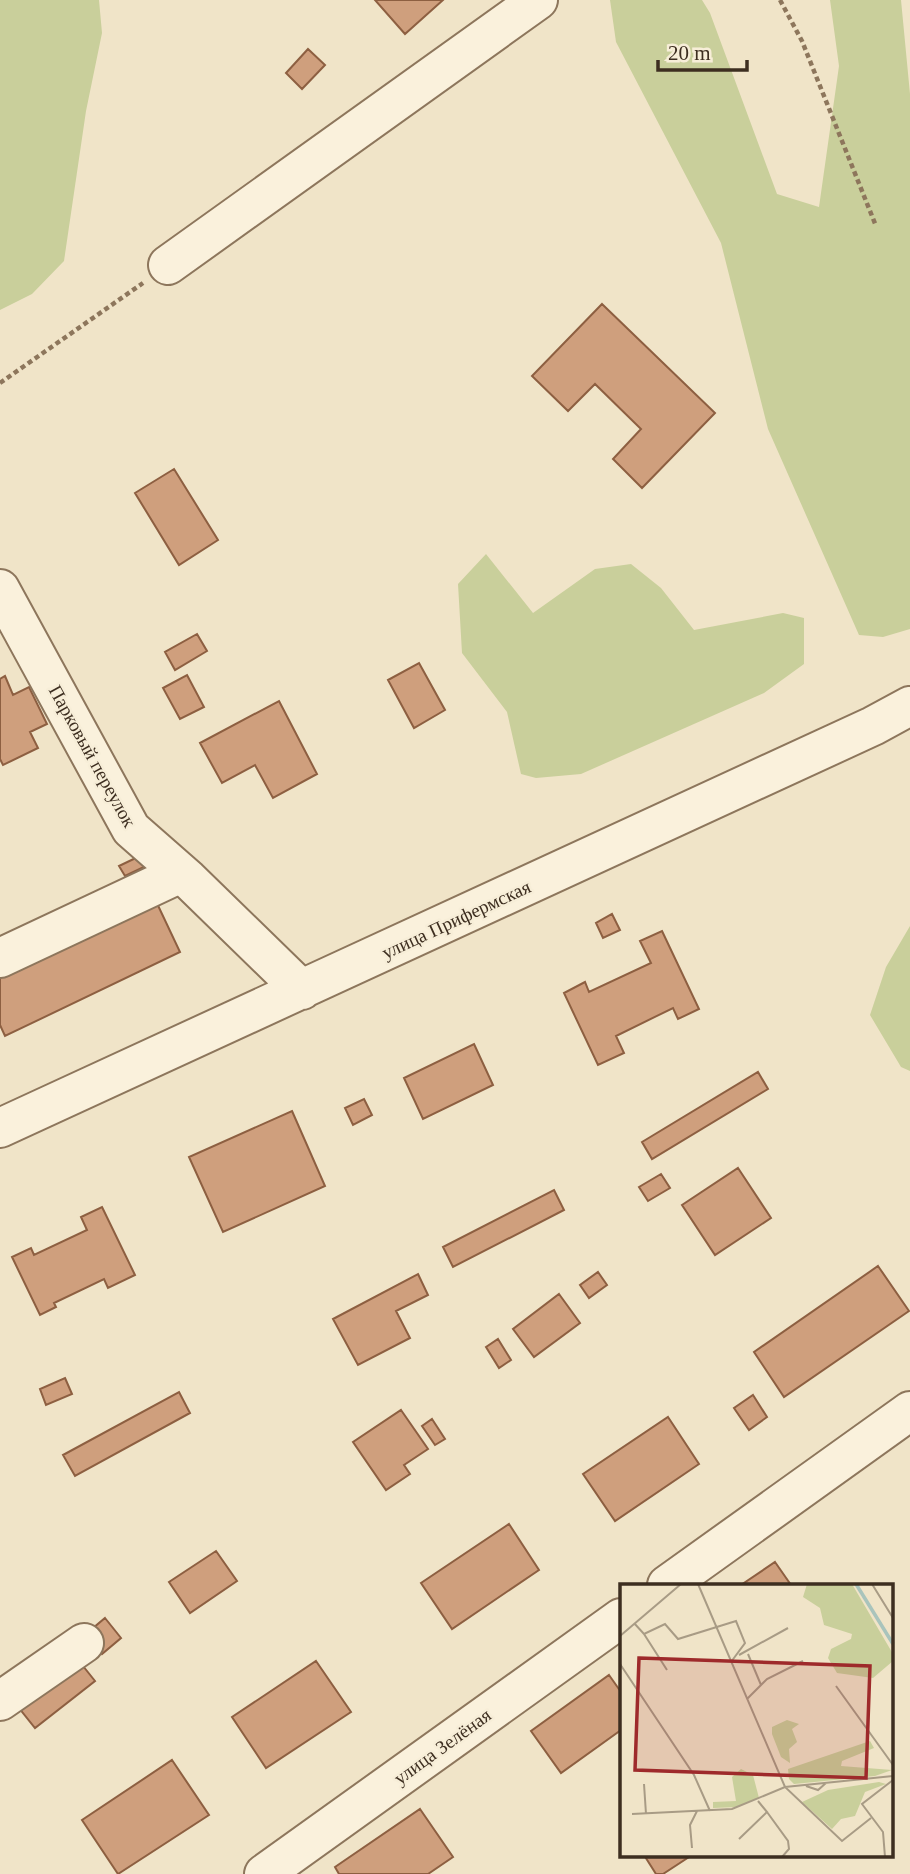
<svg xmlns="http://www.w3.org/2000/svg" width="910" height="1874" font-family="Georgia,serif">
	<rect width="100%" height="100%" fill="#f0e4c8"/>
	<path fill="#c9cf9b" d="M0,0H99L102,33L86,111L64,261L32,294L0,310Z
		M610,0H702L710,13L777,194L819,207L839,66L830,0H901L910,94V629L883,637L859,635L768,429L721,243L616,42Z
		M486,554L533,613L595,569L631,564L661,588L694,630L783,613L804,618V664L764,693L581,774L536,778L521,774L507,712L462,653L458,584Z
		M910,926V1071L901,1067L870,1015L886,967Z"/>
	<path fill="#cf9f7d" stroke="#8d5f41" stroke-width="2" d="M375,0H443L405,34Z
		M308,49L325,65L302,89L286,73Z
		M602,304L715,413L642,488L613,459L641,429L595,384L568,411L532,376Z
		M174,469L218,540L179,565L135,493Z
		M197,634L207,651L175,670L165,652Z
		M419,663L445,710L414,728L388,680Z
		M187,675L204,707L180,719L163,688Z
		M5,676L13,695L29,687L47,724L30,732L38,748L3,765L0,759V679Z
		M279,701L317,774L273,798L255,765L222,783L200,743Z
		M142,855L146,866L125,876L119,866Z
		M154,897L180,952L5,1036L0,1025V972Z
		M612,914L620,930L603,938L596,923Z
		M662,931L699,1009L678,1019L673,1008L616,1036L624,1053L598,1065L564,993L585,982L589,992L651,963L640,941Z
		M474,1044L493,1085L423,1119L404,1078Z
		M758,1072L768,1089L652,1159L642,1142Z
		M364,1099L372,1115L353,1125L345,1108Z
		M292,1111L325,1186L223,1232L189,1157Z
		M738,1168L771,1218L715,1255L682,1205Z
		M661,1174L670,1188L648,1201L639,1187Z
		M554,1190L564,1210L453,1267L443,1247Z
		M102,1207L135,1275L108,1288L104,1279L54,1303L56,1307L40,1315L12,1257L31,1248L34,1255L87,1230L81,1217Z
		M878,1266L909,1311L784,1397L754,1352Z
		M598,1272L607,1285L589,1298L580,1285Z
		M418,1274L428,1295L396,1311L410,1338L358,1365L333,1319Z
		M559,1294L580,1323L534,1357L513,1329Z
		M498,1339L511,1360L499,1368L486,1347Z
		M65,1378L72,1394L46,1405L40,1389Z
		M179,1392L190,1413L75,1476L63,1455Z
		M753,1395L767,1417L749,1430L734,1408Z
		M401,1410L428,1449L404,1465L410,1474L386,1490L353,1442Z
		M668,1417L699,1464L615,1521L583,1474Z
		M432,1419L445,1439L435,1445L422,1426Z
		M509,1524L539,1570L452,1629L421,1583Z
		M216,1551L237,1581L190,1613L169,1582Z
		M775,1562L791,1585H741Z
		M105,1618L121,1638L102,1654L86,1634Z
		M67,1646L95,1681L35,1728L7,1693Z
		M316,1661L351,1712L266,1768L232,1717Z
		M609,1675L621,1692V1730L561,1773L531,1731Z
		M172,1760L209,1815L118,1874L82,1820Z
		M420,1809L453,1857L428,1874H339L335,1867Z
		M644,1855H692L663,1874H656Z"/>
	<g fill="none" stroke-linecap="round" stroke-linejoin="round">
		<defs>
			<path id="minor" d="M168,265L538,0
				M0,589L131,829L188,879L302,990
				M0,958L181,873
				M0,1128L873,726L910,706
				M667,1585L910,1411
				M0,1701L84,1643
				M264,1874L621,1618"/>
		</defs>
		<use href="#minor" stroke="#8d765c" stroke-width="42"/>
		<path stroke="#8d765c" stroke-width="4.5" stroke-dasharray="5 3.5" stroke-linecap="butt" d="M780,0L802,41L876,226
			M0,383L143,283"/>
		<use href="#minor" stroke="#faf1dc" stroke-width="38"/>
	</g>
	<g text-anchor="middle" stroke-width="5" stroke-linejoin="round" paint-order="stroke">
		<g font-size="19" fill="#3d2e20" stroke="#f7eed8">
			<text transform="translate(93 756) rotate(61)" y="7">Парковый переулок</text>
			<text transform="translate(456 919) rotate(-25)" y="7">улица Прифермская</text>
			<text transform="translate(442 1746) rotate(-36)" y="7">улица Зелёная</text>
		</g>
	</g>
	<g transform="translate(620 1584)">
		<rect width="273" height="273" fill="#f0e4c8"/>
		<path d="M187,0H232L273,70V77L253,94L217,89L208,74L211,65L231,55L232,50L204,41L200,24L183,13ZM167,136L179,140L172,145L177,158L169,165L170,179L161,173L152,150V143ZM250,157L254,164L222,177L221,182L272,186L255,192L174,200L169,195L168,185ZM121,185L133,191L139,214L117,223L93,224V218L116,217L112,193ZM259,198L266,200L245,208L235,232L221,235L212,245L182,218L208,206Z" fill="#c9cf9b"/>
		<path fill="none" stroke="#a9c4bc" stroke-width="3.5" d="M236,0L273,60"/>
		<path fill="none" stroke="#a89b85" stroke-width="2" d="M78,0L165,203L222,257L251,234M252,0L273,34M14,39L24,50L45,40L58,55L116,37L125,59L111,78M24,50L47,86M0,52L61,0M128,70L141,101M119,71L168,44M0,80L74,191L90,227M216,102L273,181M127,115L147,95L183,77M24,200L26,230M186,202L198,206L206,199M147,228L168,257L169,265L162,273M12,230L112,225L165,203L273,192M119,255L147,228L138,217M72,264L70,241L77,227M265,273L263,248L242,220L273,196"/>
		<path fill="#9e2a2b" fill-opacity="0.15" stroke="#9e2a2b" stroke-width="3.5" d="M19,74L250,82L246,194L15,186Z"/>
		<rect width="273" height="273" fill="none" stroke="#3d2e20" stroke-width="3.5"/>
	</g>
	<path d="M658 60v10h89v-10" fill="none" stroke="#3d2e20" stroke-width="3.5"/>
	<text x="668" y="60" font-size="21" fill="#3d2e20" stroke="#f7eed8" stroke-width="5" paint-order="stroke">20 m</text>
</svg>
